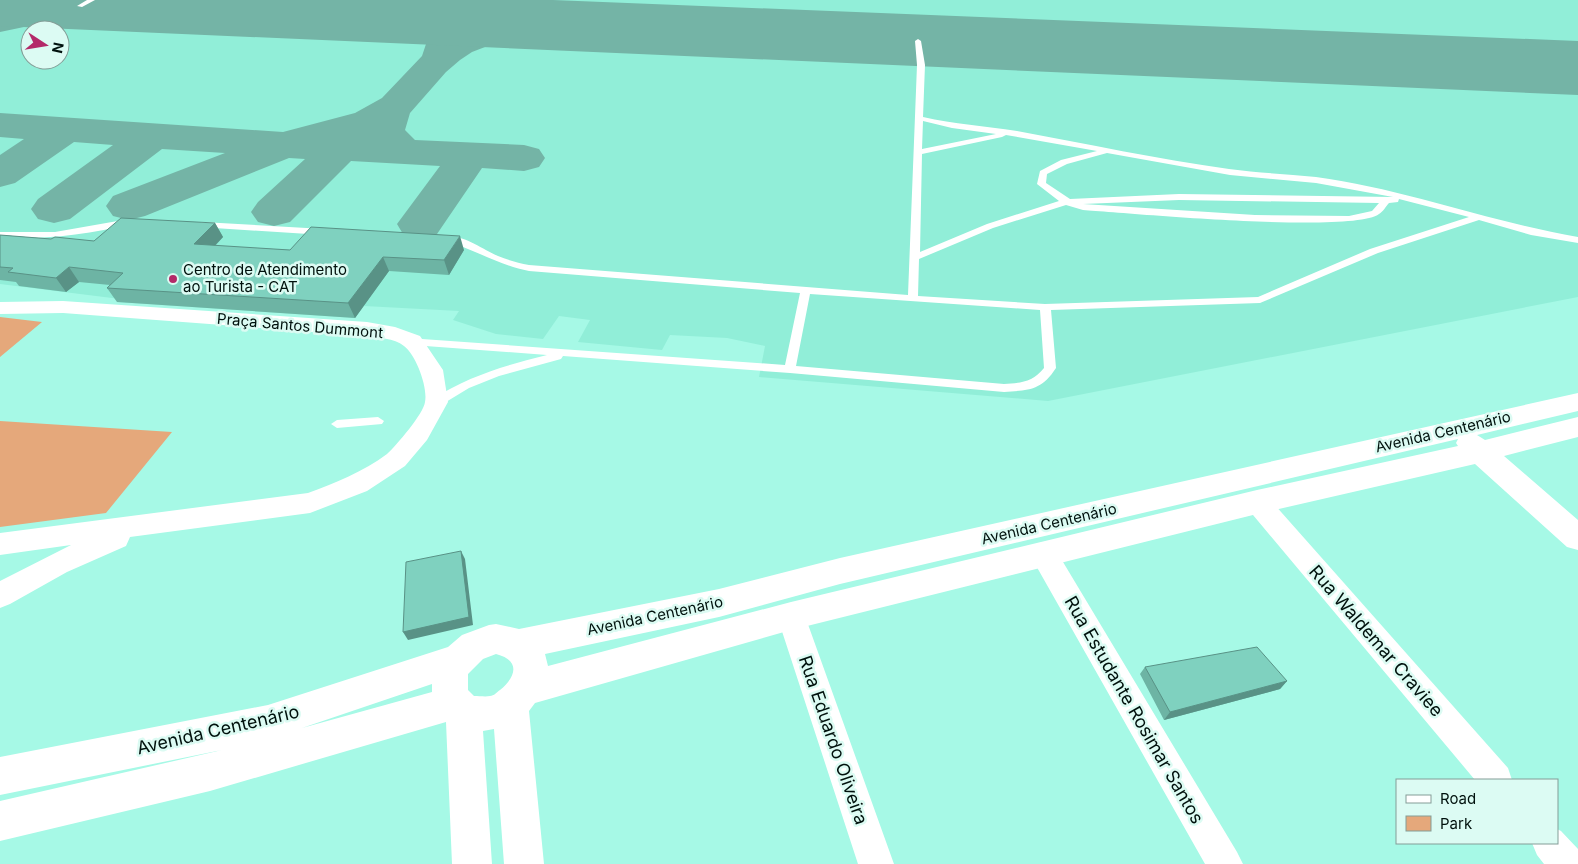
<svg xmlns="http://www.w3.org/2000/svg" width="1578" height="864" font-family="Inter,sans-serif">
	<rect width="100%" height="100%" fill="#a6f9e6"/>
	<path fill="#91eed8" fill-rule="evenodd" d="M0,0H1578V297L1048,401L759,377L765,346L727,338L670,335L662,350L578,342L590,320L559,316L543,339L496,334L453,320L459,311L364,306L355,318L117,302L120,299L0,284ZM30,30H60V60H30Z"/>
	<path fill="#e5a87b" d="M0,317L42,322L0,357Z
		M0,421L172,432L106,513L0,527Z"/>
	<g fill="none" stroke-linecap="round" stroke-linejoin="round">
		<path fill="#74b4a6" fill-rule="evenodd" d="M57,0H92L96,6L91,13L0,32V12Z
			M404,9L449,25L457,34C482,23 527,12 553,18L558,25L553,32L498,42L472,52L460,60L446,72L410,113L405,130L415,140L524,145L539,149L545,158L539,167L524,171L482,168L437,234L420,238L403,234L397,224L440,166L351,161L290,222L274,226L258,222L251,212L258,202L305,159L289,158L145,216L129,220L113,216L106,206L113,196L225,153L162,149L70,219L54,223L38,219L31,209L38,199L113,145L74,142L15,183L0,187V155L24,139L0,137V113L283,132L355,113L382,98L422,56L427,41L392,26L388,19L392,12Z"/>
		<path fill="#74b4a6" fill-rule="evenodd" d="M0,0H553L1578,41V95L0,26Z"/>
		<path fill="#fff" fill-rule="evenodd" d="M87,0H95L82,7L77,6Z
			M918,39L921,41L925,65L923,117C954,124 985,126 1017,131C1087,144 1158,159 1229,169C1258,173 1287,174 1316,177C1405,189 1490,222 1578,237V243L1531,235L1479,220L1378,253L1260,303L1051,310L1056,368C1041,391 1029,390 1004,392L790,373L563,356L561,359L499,376L469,388L441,405H433L431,402L433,399C468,376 507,365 547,355L412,345L406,341L408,338L785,365L800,293L529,271C498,265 473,248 443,241V237C462,233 481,249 498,256C508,260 518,263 529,265L908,295L917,65L915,41ZM923,121L952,128L996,134L922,149ZM1006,135L1097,151L1061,160L1040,171L1037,184L1059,201L987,224L920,252L922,154L1002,137ZM1107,153L1230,175L1316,183L1393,197L1179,194L1070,199L1046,183L1047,174L1067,164ZM1399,199L1469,217L1370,249L1258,297L1045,304L918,296L919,259L993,228L1066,205L1083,210C1128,213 1352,234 1379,214C1383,212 1386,206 1389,203L1398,202ZM1179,200L1379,203L1372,211L1349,216L1255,215L1083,204ZM810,294L1040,310L1044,368C1033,382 1021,383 1004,384L796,366Z
			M129,219L132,220V224C89,234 45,240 0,238V232H55Z
			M202,222L324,229L329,232L324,235L199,227L197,225Z
			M378,417L384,421L382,424L337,428L331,424L337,420Z"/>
		<path fill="#fff" fill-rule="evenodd" d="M63,301L367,322L395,327L420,336L443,370L448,402L427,440L405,466L367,491L310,513L130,537L126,546L67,572L10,604L0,608V581L71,545L0,555V533L308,493C335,483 363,472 387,454C396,446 424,413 425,402C428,387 416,355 404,346C394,338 378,338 367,336L63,313L0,314V302Z
			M1257,492L1266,495L1508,768L1512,780H1475L1248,509L1244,502L1248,495Z
			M1044,544L1054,547L1237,852L1243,864H1205L1030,555L1034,547Z
			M791,604L801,607L805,616L894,864H858L777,616L781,607Z
			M1557,829L1561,831L1578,849V864H1544L1537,855L1532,843H1557Z"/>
		<path fill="#fff" fill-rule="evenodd" d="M1578,393V411L1477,435L1485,440L1578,417V437L1504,456L1578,520V550L1567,547L1475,464L1257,514L791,630L535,703L529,711L544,864H504L494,729L483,731L492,864H452L446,722L210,791L0,841V801L222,750L0,795V757L268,705L448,647L462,635L489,625L496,624L519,629L719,589L840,558ZM1458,439L1456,443L1458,446L1257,490L791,602L548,666L545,654L719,617L840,584ZM496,654C520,660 517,676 500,690C497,692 494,696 490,696C486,697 479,696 474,696L468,690V674L483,659ZM432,684V692L302,728Z"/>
	</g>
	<path fill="#6db4a4" d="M215,223L223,237L215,246L290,250H464L449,275L389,271L355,318L117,302L107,288L110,285L79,282L66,292L19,286L16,282L0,280V235L51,239L94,241Z
		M1145,667L1287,681L1280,689L1164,720L1140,674Z"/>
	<path fill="#599286" d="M215,223L223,237L202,259L194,244Z
		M460,236L464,250L449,275L444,260Z
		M383,257L389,271L355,318L348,303Z
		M69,267L79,282L66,292L56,278Z
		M461,551L465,559L473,625L408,640L403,632Z
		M1287,681L1280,689L1164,720L1170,712Z"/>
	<path fill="#7fd1bf" stroke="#599286" d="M121,218L215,223L194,244L290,250L311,227L460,236L444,260L383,257L348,303L107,288L123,273L69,267L56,278L8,272L13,268L0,267V235L51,239L55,237L94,241Z
		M461,551L469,617L403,632L406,562Z
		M1257,647L1287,681L1170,712L1145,667Z"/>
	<circle fill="#b32a69" stroke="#dcfbf3" stroke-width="2" cx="173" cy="279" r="5"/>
	<g text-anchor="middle" stroke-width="5" stroke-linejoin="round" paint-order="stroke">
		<g font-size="15" fill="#00110d" stroke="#dcfbf3" text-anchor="start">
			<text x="183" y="275">Centro de Atendimento<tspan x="183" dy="17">ao Turista - CAT</tspan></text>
		</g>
		<g font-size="15" fill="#00110d" stroke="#dcfbf3">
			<text transform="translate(300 326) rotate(5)" y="5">Praça Santos Dummont</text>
			<text transform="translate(1443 432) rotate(-13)" y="5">Avenida Centenário</text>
			<text transform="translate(1049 524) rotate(-13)" y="5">Avenida Centenário</text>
			<text transform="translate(655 616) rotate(-12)" y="5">Avenida Centenário</text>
		</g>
		<g font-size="18" fill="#00110d" stroke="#dcfbf3">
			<text transform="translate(1376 641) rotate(49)" y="6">Rua Waldemar Craviee</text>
			<text transform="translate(1134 710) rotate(60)" y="6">Rua Estudante Rosimar Santos</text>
			<text transform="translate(218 730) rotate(-13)" y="6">Avenida Centenário</text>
			<text transform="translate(833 740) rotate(71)" y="6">Rua Eduardo Oliveira</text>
		</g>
	</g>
	<rect x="1396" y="779" width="162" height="65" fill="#dcfbf3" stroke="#849d97"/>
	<rect x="1406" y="795" width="25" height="8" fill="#ffffff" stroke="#849d97"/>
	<text x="1440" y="804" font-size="15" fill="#00110d">Road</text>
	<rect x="1406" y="816" width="25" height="15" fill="#e5a87b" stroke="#849d97"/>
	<text x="1440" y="829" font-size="15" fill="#00110d">Park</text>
	<g transform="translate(45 45) rotate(102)"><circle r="24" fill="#dcfbf3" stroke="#849d97"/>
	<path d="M0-4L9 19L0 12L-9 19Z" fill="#b32a69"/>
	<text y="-8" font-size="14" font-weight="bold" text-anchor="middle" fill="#00110d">N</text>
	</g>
</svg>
